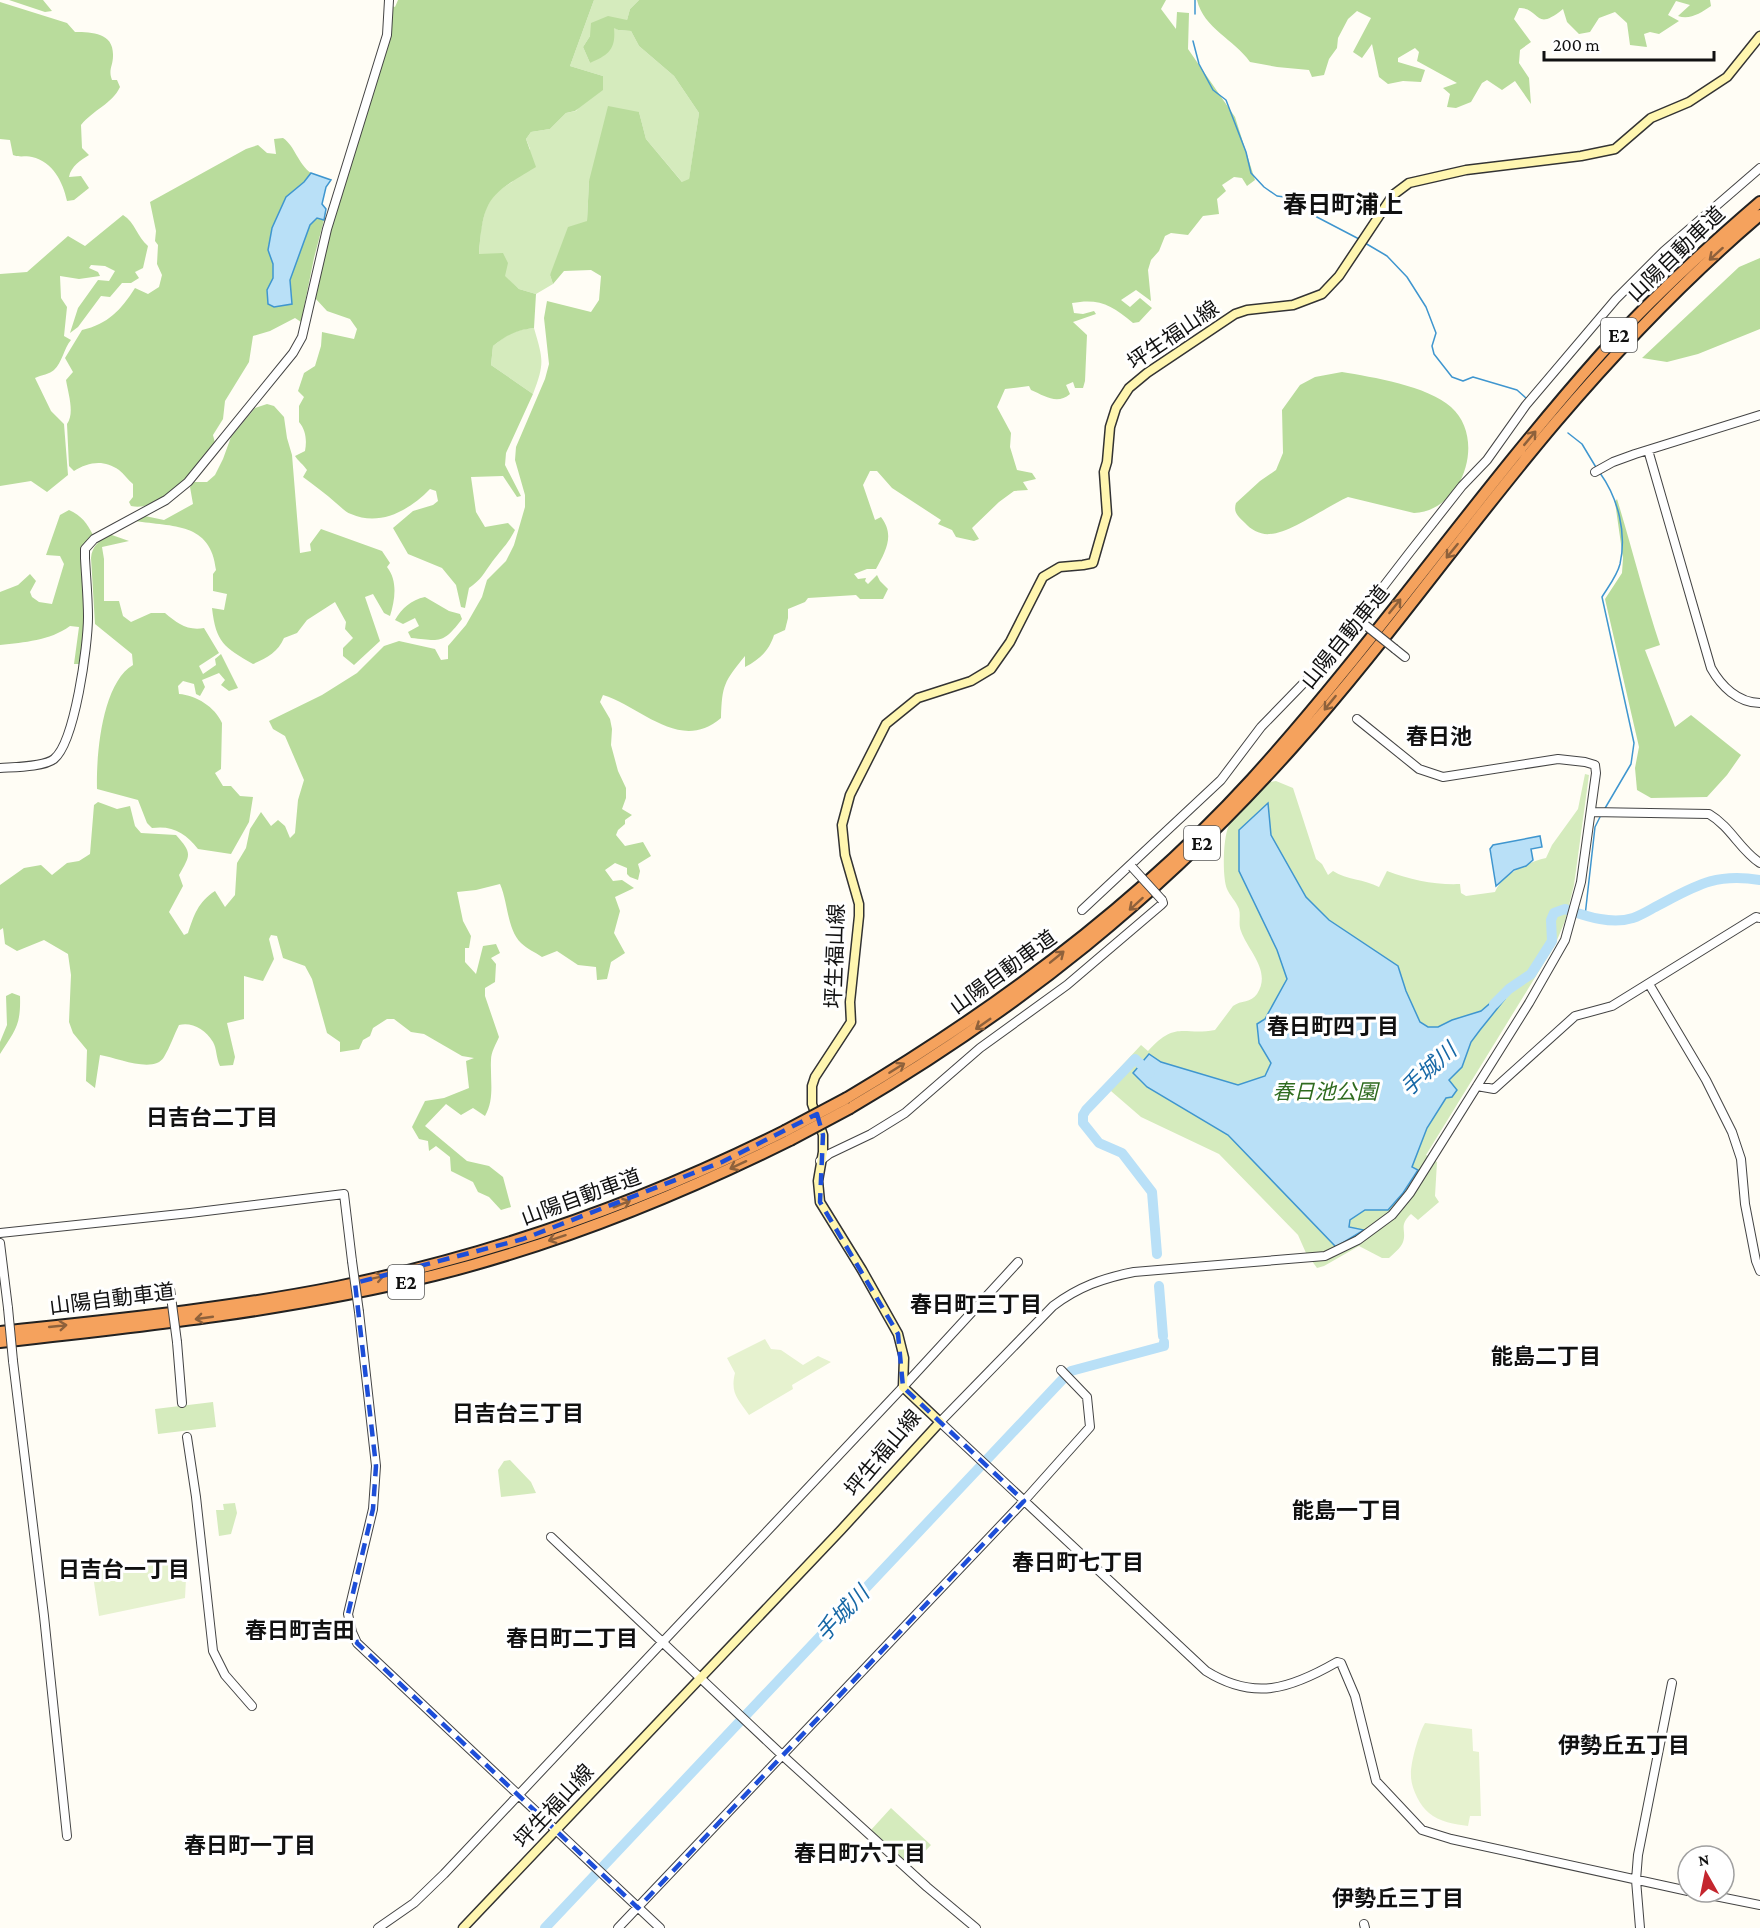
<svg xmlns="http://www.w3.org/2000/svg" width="1760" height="1928" font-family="'Crimson Pro','Noto Sans JP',serif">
	<rect width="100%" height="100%" fill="#fffdf5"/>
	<path fill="#d5ebbd" d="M594,0H639L630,9L627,20L590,36L583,47L590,63L614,27L618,30L631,31L639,46L674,76L699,113L689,180L683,183L646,139L639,112L589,181L587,221L550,275L553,284L536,294L519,289L479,254L481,228L486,208L495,193L512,182L530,149L526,139L531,132L550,129L566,113L576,111L603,76L570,66Z
		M534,328C543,359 545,363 533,394L491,365L493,346C508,334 514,330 534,328Z
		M1585,774L1589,775L1574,885L1565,921L1555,945L1426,1155L1437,1162L1435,1196L1439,1202L1418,1220L1411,1214C1398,1226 1407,1230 1403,1242C1401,1248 1393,1254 1389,1258H1382L1359,1246L1324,1266L1317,1268L1306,1253L1298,1235L1219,1154L1141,1117L1104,1085L1141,1045L1148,1051C1176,1020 1183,1036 1215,1030L1233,1006C1241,1000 1251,1003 1257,994C1272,971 1248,951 1241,931C1238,924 1241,916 1239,909C1236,901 1230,896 1227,889C1222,877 1223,837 1229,825C1232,818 1262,790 1270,782L1276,781L1293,788L1316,859L1322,864L1328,875L1333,871C1347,880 1364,879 1379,887L1387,871C1411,880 1435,885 1460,884L1461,893L1466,896L1495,892C1502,874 1528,862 1546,858L1552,845L1578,809Z
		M213,1402L216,1427L158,1434L155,1409Z
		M510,1460L531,1482L536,1493L501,1497L498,1470L504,1461Z
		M235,1503L237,1513L231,1534L219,1536L216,1510H224L223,1504Z
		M891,1808L931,1845L910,1867L870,1831Z"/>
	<path fill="#b9dc9c" d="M9,0H43L52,11L45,12Z
		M398,0H594L570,66L603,76V90L575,111L566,113L550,129L531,132L526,139L536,167C489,195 483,198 479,254L503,253L508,263L505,276L519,289L536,294L534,328C516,330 507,335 493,346L491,365L533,394L506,453L505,465L521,496L517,497L503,476L471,477L476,512L485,527L508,523L515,530C508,544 501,550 492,562C484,573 481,580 469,588L465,608L461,607L456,585L442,568L408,554L393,528L413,511L433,505L438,501L436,491L430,489C410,510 380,527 351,514C345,512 341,507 336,503C326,494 314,485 303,477L307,470C303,464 298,461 295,456L305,451C307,441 306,430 299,422V406L304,397L298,391L304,373L315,366L321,346L322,332L354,339L357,329L350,319L327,311L315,298L329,229L392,6L395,7Z
		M639,0H1166L1161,9L1176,29L1177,12L1189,13L1188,49L1235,117L1255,180L1247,186L1242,178L1234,177L1222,185L1226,191L1217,199L1219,214L1203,216L1188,235L1171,233L1165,236L1159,251L1151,260L1148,270L1151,301L1136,290L1121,300L1130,307L1140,298L1152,308L1139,322L1133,323C1112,305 1099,298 1072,303L1074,313L1083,314L1094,311L1096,314L1073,322L1087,335L1085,381L1083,388H1075L1073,382L1066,385L1070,394C1057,405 1045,396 1031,390L1029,386L1005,389L997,407L1011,433L1010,447L1017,470L1032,473L1036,479L1023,482L1028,490L1014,491L999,502L972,528L979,539L974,541L956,537L952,530L938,524L941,520L892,488L877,471H870L863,485L875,520L881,517C895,535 886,551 876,569H867L854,574L858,579L866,578L865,581L868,584L877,575L880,581L888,589L883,599H860L856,595L808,598L805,602L788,609V618L785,630L774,635C769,651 760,659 745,667V656C724,682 722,685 721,718C680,753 642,707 603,695L600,702L610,719L612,729L611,745L618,771L626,788V798L622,809L632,815L625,820V824L618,830L616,835L625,846L643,842L651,856L638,864L640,871L638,880L630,877L627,874V868L615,863L605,870L613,881L622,880L634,888L615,897L620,911L614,933L625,953L611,962L607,979L597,980L596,967L578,965L557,951L542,957C535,952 527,949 521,943C507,929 508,902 500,884L476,890L457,892L463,921L471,936L469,948H465V962L476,974L483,946L496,944L500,953L491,958L496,964L495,982L485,988V996L499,1037C496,1044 491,1052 491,1060C490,1079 495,1099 485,1116L473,1108L461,1115L446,1104L425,1126L467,1161L489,1166L503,1177L511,1207L501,1210L489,1197L478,1192L473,1182L451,1171L450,1157L436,1146L429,1151L428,1141L419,1139L412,1127L425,1101L444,1098L469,1088L466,1061L474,1058L462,1056L424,1034L411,1032L394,1019H387L373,1028L370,1036L363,1040L359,1049L340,1052V1042L327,1033L312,979L305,966L283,958L277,936L271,935L269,939L274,959L263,981L244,976V1019L227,1023L235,1057L233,1065L220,1066C216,1058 217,1049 213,1042C205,1029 192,1022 179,1025C174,1035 170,1047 164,1057C154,1074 118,1058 100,1055L95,1088L86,1081L87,1050L73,1033L69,1022L71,975L68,954L44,940L17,951L5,944L3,928L0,930V885L24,868L41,865L52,875L67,863L79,861L90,854L94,805L98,802L117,809L130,806L135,826L141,833L176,835C192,853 191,854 179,875L183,886L169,912L184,935L188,933C194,915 198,902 215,891L225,907L235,895L237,863L246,848L250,829L261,812L271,826L278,820L285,826L290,838L295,833L298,800L304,780L285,736L273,729L269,721L322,695L357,673L384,646L399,641L435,649L441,660L448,659V646L466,625L482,597L487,580L506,561L514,545L525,507V495L515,460L516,447L545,379L549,364L544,318L547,301L591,312L599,300L601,276L591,270L564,271L553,284L550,275L568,227L587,221L589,181L608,106L639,112L646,139L682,182L689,179L699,113L674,76L639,46L631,31L618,30L614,28C616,49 609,55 590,63L583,47L590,36L591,23L608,16L627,20L630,9Z
		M1197,0H1710L1711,6C1701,13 1690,20 1678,16L1690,5L1676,1L1668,15L1679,21L1659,34L1650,32L1644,34L1647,47L1630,45L1627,23L1615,12L1599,18L1590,32L1579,34L1567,22L1563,9C1534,33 1541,8 1519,8L1514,19L1531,42L1520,50L1519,63L1529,78L1531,104L1515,81L1502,90L1487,80L1482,83L1471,102L1456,108L1447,107L1450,94L1443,88L1457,83L1417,61L1419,52L1415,48L1398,58V62L1425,70L1421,82L1403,81L1388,84L1379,77L1372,44L1362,58L1353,52L1371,18L1357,11L1348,19L1338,38L1337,48L1329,59L1324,75L1312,77L1309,70L1277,67L1250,62C1234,39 1204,29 1197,0Z
		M0,2L67,23L75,32C93,32 114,33 113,56C113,66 108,70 112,80H117L120,87C112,104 93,110 81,125L82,148L89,155C81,160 71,166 69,177L81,176L89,188L74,200L67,201C63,182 53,162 32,157C26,155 21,158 13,155L10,140L0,139Z
		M283,138C295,146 298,164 311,173L304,182L286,197L272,228L268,249L273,264V278L267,290L292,304L290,280L310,225L317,218L324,220L314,258L301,322L295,318L270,331L253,336L249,362L225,401L223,419L213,435L215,443C197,465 164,513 131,506L129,502L133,497V484C128,480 124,474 119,470C104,459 88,462 74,471L69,466L67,424C75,413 68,393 66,380L73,372L65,358L82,330C108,324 121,310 135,288L148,294L159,287L162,275L157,264L158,245L155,241L156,231L150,202L246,149L258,145L267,153L276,154L274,139Z
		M123,215C135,222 137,237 148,246L143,268L135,272L139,278L131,283H122L110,297L101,296L78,327L70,333L78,308L98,280L109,281L115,271L105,266L91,265L89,268L98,272L100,276L79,279L60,276L61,298L67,307L64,336L71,340C64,348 62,363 54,370C50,374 41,375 35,378L51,411L64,424L68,475L47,492L31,481L0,486V274L27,272L68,236L85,246Z
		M1760,258V329L1698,354L1667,362L1642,358L1739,267Z
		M1342,372C1372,377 1428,386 1451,407C1487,439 1463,511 1414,513L1348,497C1327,506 1291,533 1270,534C1261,535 1251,530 1245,523C1238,516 1233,513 1236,503L1260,481L1276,470L1283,453L1282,410L1300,385L1315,377Z
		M267,404L274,406L284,417L287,438L292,455L300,553L311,551L310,544L321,529L382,551L390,563L387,567C398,581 395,600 390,616L384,613L373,594L365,597L380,641L354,665L343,656V648L353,638L345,629L346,622L335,602L307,620L297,633L284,638C278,652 267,658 253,664C224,647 216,643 212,608L224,610L227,594L213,591V574L216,570C211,522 173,527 135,521L145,516L164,520L193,504L190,487L194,482H207L215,475L223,459L231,437L255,408Z
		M1617,499C1632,548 1644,597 1660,645L1645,650L1675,727L1691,715L1741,755L1727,775L1707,797L1651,798L1637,790L1635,768L1639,747L1605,599L1622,573L1623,558L1615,502Z
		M69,510C82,516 87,523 93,535L85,543V617L80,664H74L79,627L70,626C49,641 25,642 0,645V592L18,585L30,574L36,581L30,592L32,597L39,602L52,604L64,564L60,556L46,555L60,515Z
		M109,534L129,541L102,547L104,559V601H119L123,616L131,622L151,613H165C177,623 187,631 204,628L219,653L199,666L203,674L216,665L215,659L221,654L238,688L229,691L221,685L225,680L219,673L202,680L205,687L200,696L196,694L194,684L183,681L178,686L179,694C196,695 215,707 222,723L221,769L215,773L223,786H231L240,796L253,797L249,822L231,854L198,849C186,833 172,825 152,828L147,823L138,800L97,789C96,755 102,683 133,665L132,654L95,624L91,558C92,546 99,541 109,534Z
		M425,597L449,611L460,614L462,619C443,644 441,641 411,638L408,632L419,626L415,618L403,624L395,620C402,608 411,600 425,597Z
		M12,993L20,996C21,1026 15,1030 0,1054V1042L7,1025L6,996Z"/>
	<path fill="#e6f2cf" d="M765,1339L771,1349L781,1350L803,1365L818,1356L831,1362L792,1385L793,1389L749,1415C738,1399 730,1393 735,1373L727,1358Z
		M187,1559L185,1598L99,1616L92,1569Z
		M1425,1723L1472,1729L1473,1751L1479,1752L1481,1816H1470L1468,1826C1455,1824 1439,1822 1429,1813C1420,1806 1411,1788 1411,1776C1410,1764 1419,1733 1425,1723Z"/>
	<path fill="#b9e0f7" stroke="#3f96cf" stroke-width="1.5" d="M311,173L331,180L326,187L322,204L326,209L324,220L317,218L310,225L290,280L292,304L274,307L268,304L267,290L273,278V264L268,250L272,228L286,197L304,182Z
		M1268,803L1271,835L1306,897L1329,920L1398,966L1406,991L1420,1022L1428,1027H1438L1452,1020L1481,1011L1502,993L1505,999L1480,1030L1471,1042L1462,1067L1449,1080L1457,1090L1452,1097L1446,1098L1427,1128L1412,1167L1418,1170L1403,1193L1388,1210H1365L1350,1220L1349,1227L1364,1230L1336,1247L1228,1135L1147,1087L1133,1073L1149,1054L1161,1062L1238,1085L1265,1076L1271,1063L1259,1043L1257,1024L1265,1019L1287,979L1277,950L1239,871V830Z
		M1540,836L1542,847L1531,849L1533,860L1526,866L1514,870L1496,886L1490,849L1493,845Z"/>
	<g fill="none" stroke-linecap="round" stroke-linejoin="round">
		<path stroke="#3f96cf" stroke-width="1.5" d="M1195,0V14
			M1193,41L1199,64L1213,90L1226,100L1246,152L1251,173L1264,187L1277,196L1300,199L1313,215L1359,239
			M1365,243L1387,256L1407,277L1426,307L1436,333L1432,346L1434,354L1452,377L1463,381L1473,377L1517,390L1527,399
			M1568,433L1582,444L1597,469
			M1600,473C1618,498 1627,533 1620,564C1617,576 1608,587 1602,597L1634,743L1631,764L1604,810
			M1585,916L1595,827L1600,817"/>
		<path stroke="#b9e0f7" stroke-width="10" d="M1494,1004L1509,989L1531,974L1552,941L1551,920L1554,913L1565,909C1586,916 1611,925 1633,918C1642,915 1651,909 1659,905C1697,885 1715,873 1760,880
			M1150,1073L1135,1059L1086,1110L1083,1115V1123L1099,1143L1122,1153L1152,1192L1157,1254
			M1159,1286L1163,1336
			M545,1928L1061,1381L1071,1371L1164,1346V1342"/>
		<defs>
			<path id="tertiary" d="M1648,450L1711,668C1721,686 1738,703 1760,703
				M1595,472L1613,462L1635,454L1760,415
				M1395,649L1405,657
				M1357,719L1419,769L1443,777L1558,759L1585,762L1595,765L1596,773L1581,882L1565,940L1529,1003L1410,1193L1392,1215L1358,1240L1325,1256L1134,1272C1103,1278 1078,1287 1053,1306L940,1422L1206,1671C1254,1701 1290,1689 1337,1662L1341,1663L1355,1696L1376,1781L1422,1830L1451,1839L1688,1891
				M0,768C14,767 44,767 54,759C75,742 88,645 88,617C88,598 86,577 85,558V549L94,539L166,500L188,482L293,353L302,337L327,229L387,35L389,0
				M1591,812L1709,814C1731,827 1740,850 1760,863
				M1082,910L1221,780L1261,727L1329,657L1410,552L1462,486L1487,460L1526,405L1616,299L1664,251L1760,168
				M1649,984L1706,1080L1732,1132L1741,1159L1745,1204L1756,1261L1760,1271
				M1477,1086L1494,1089L1575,1016L1612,1006L1756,917L1760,918
				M820,1161L829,1154L871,1134L905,1113L980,1048L1067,985L1161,905L1163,903L1162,900
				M0,1233L190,1213L344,1194L352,1261
				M0,1243L8,1308
				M359,1312L376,1466L373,1509L348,1614L352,1632L357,1643L660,1928
				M177,1342L182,1403
				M13,1361L44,1616L67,1836
				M187,1437L196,1497L213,1651L225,1675L252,1706
				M551,1537L782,1755L927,1887L976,1928
				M1695,1892L1760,1905
				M1364,1924L1365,1928
				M378,1928L414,1903L444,1874L903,1387L1018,1262
				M618,1928L1024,1501L1090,1427L1087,1397L1061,1370
				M1640,1928L1636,1880L1638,1855L1672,1683"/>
			<path id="secondary" d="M463,1928L841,1530L940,1422L903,1387L904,1358L898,1334L862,1270L820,1202L818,1181L823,1152V1135L812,1104V1086L815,1077L851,1022L850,1002L859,916V904L845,855L842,825L850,795L886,724L918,698L971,681L991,669L1010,642L1043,577L1060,567L1083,565L1093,563L1107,514L1104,472L1107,462L1110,427L1116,408L1129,388L1147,373L1235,314L1247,310L1293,305L1322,294L1339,276L1393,195L1409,183L1466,170L1581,156L1615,149L1651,118L1689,102L1727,77L1760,36"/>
			<path id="motorway" d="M847,1098C995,1010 1135,907 1252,779C1375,643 1479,491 1601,354C1650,300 1704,250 1760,202
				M850,1108C1020,1008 1161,895 1293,747C1386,643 1466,528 1556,422C1619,348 1686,278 1760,215
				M0,1332C112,1320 226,1309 337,1287C493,1255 643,1202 785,1131
				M0,1342C146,1326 292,1310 435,1275C558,1244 677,1196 790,1140"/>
		</defs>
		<use href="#tertiary" stroke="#444" stroke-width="10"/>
		<use href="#secondary" stroke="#333" stroke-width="11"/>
		<use href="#motorway" stroke="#222" stroke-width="14"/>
		<use href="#tertiary" stroke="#fff" stroke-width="8"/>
		<use href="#secondary" stroke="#fff6b0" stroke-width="8"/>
		<use href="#motorway" stroke="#f5a25d" stroke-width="10"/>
		<defs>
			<path id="tertiary-bridge" d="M1359,620L1395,649
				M1132,867L1162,900
				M352,1261L359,1312
				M170,1289L177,1342
				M8,1308L13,1361"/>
			<path id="motorway-bridge" d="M785,1131L847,1098
				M790,1140L850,1108"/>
		</defs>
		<use href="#tertiary-bridge" stroke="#444" stroke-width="10" stroke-linecap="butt"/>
		<use href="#motorway-bridge" stroke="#222" stroke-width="14" stroke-linecap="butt"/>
		<use href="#tertiary-bridge" stroke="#fff" stroke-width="8"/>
		<use href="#motorway-bridge" stroke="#f5a25d" stroke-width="10"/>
	</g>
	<defs><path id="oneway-shaft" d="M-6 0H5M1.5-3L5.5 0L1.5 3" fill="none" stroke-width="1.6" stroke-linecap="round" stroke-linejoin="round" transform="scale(1.5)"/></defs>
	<g stroke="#8e613b">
		<use href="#oneway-shaft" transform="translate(1716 254) rotate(138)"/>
		<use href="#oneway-shaft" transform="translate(1530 438) rotate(-50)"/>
		<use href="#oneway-shaft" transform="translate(1452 551) rotate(129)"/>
		<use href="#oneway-shaft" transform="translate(1395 606) rotate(-51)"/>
		<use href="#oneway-shaft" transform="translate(1330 703) rotate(129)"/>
		<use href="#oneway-shaft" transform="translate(1136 904) rotate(138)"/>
		<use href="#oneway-shaft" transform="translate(1057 957) rotate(-39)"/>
		<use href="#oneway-shaft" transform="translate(983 1024) rotate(145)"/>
		<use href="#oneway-shaft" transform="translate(897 1068) rotate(-32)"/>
		<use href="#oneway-shaft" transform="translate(738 1165) rotate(155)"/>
		<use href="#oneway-shaft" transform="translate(622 1204) rotate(-22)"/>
		<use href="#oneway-shaft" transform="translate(557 1238) rotate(162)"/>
		<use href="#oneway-shaft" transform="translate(375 1278) rotate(-12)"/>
		<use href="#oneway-shaft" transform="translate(204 1318) rotate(172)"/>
		<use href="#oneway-shaft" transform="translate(58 1326) rotate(-6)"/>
	</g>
	<path fill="none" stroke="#1d4ed8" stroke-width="4.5" stroke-dasharray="12 8" stroke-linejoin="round" d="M817,1114L823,1135L820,1202L898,1334L903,1387L1024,1501L638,1908L357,1643L348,1614L373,1509L376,1466L355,1283L523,1239L722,1162Z"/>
	<g text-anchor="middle" stroke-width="6" stroke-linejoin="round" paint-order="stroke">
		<g fill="#fff" stroke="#585858" stroke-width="1.5">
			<rect x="1601" y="318" width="36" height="34" rx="4.5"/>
			<rect x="1184" y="826" width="36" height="34" rx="4.5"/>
			<rect x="388" y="1265" width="36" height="34" rx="4.5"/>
		</g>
		<g font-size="20" font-weight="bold" fill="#111">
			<text x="1619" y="342">E2</text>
			<text x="1202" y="850">E2</text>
			<text x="406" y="1289">E2</text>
		</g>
		<g font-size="21" fill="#111" stroke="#fff">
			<text transform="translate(1676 254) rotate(-44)" y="7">山陽自動車道</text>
			<text transform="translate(1173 335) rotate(-34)" y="7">坪生福山線</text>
			<text transform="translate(1345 637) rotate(-51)" y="7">山陽自動車道</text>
			<text transform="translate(835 956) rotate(-88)" y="7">坪生福山線</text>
			<text transform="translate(1003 972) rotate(-36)" y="7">山陽自動車道</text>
			<text transform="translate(581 1197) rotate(-20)" y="7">山陽自動車道</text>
			<text transform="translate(112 1299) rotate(-7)" y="7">山陽自動車道</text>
			<text transform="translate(883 1453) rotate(-50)" y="7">坪生福山線</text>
			<text transform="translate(554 1806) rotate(-47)" y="7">坪生福山線</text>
		</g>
		<g font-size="21" font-style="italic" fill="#2f6b1f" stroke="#fff">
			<text x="1325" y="1099">春日池公園</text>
		</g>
		<g font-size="22" font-weight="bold" fill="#111" stroke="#fff">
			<text x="1439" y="744">春日池</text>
			<text x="1333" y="1034">春日町四丁目</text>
			<text x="212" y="1125">日吉台二丁目</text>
			<text x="976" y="1312">春日町三丁目</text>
			<text x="1546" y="1364">能島二丁目</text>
			<text x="518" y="1421">日吉台三丁目</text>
			<text x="1347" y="1518">能島一丁目</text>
			<text x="1078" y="1570">春日町七丁目</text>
			<text x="124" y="1577">日吉台一丁目</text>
			<text x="300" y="1638">春日町吉田</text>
			<text x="572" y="1646">春日町二丁目</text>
			<text x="1624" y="1753">伊勢丘五丁目</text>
			<text x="250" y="1853">春日町一丁目</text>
			<text x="860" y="1861">春日町六丁目</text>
			<text x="1398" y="1906">伊勢丘三丁目</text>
		</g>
		<g font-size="22" font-style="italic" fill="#1768a6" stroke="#fff">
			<text transform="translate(1428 1069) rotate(-42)" y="8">手城川</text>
			<text transform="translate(842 1613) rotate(-47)" y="8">手城川</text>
		</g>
		<g font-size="24" font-weight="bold" fill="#111" stroke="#fff">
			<text x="1343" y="213">春日町浦上</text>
		</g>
	</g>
	<g transform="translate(1706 1874) rotate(351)"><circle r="28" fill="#ffffff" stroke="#a0a0a0" stroke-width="1.5"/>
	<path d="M0-4.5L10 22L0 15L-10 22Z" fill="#c4262e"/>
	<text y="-9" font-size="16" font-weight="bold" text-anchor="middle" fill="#111111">N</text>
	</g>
	<path d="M1544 51v9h170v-9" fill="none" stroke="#111111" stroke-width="3"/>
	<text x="1553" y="51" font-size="18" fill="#111111" stroke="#ffffff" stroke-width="4.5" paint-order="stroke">200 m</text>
</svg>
